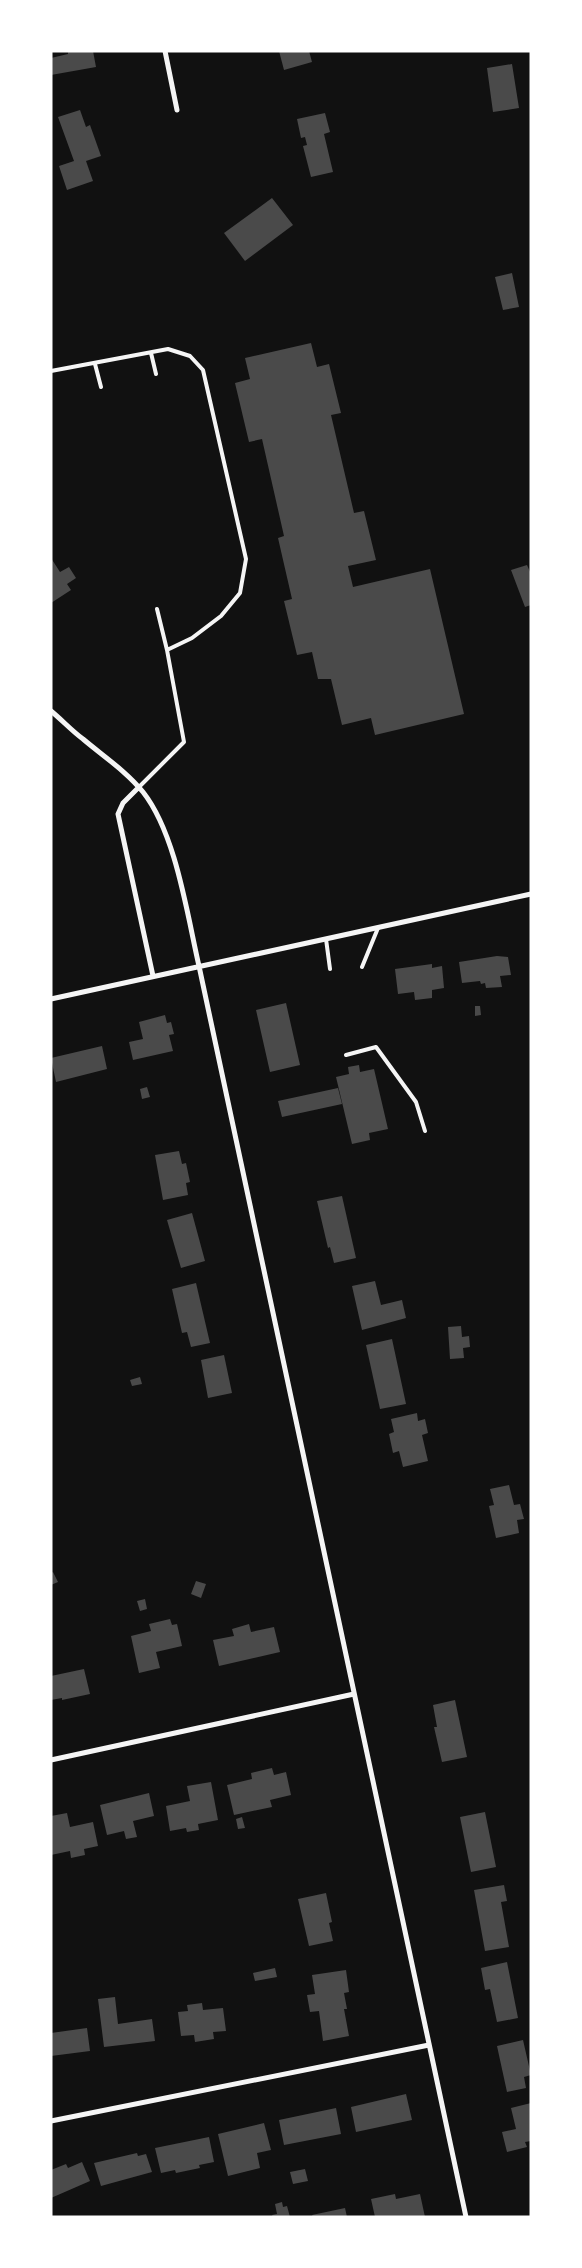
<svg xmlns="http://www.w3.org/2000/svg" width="582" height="2268" font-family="'PT Sans Narrow',sans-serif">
	<rect width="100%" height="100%" fill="#111"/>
	<path fill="#4a4a4a" d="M68,51H93L96,67L51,75V58L68,54Z
		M279,51H309L312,62L284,70Z
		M512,64L519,108L493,112L487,68Z
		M80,110L86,127L90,125L101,156L86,161L93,181L67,190L59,166L74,161L58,117Z
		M325,113L330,132L324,134L333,172L311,177L303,146L307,145L305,137L301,138L297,119Z
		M272,198L293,225L245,261L224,233Z
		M512,273L519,307L503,310L495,277Z
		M311,343L317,367L329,364L341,413L331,415L354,513L364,511L376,560L348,566L353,587L430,569L464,714L375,735L371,718L342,725L331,679H318L312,652L297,655L284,601L292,599L278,538L284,536L262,439L249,442L235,383L250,379L245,358Z
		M51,558L60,572L69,567L76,578L67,584L71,590L51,603Z
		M527,565L531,574V605L525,607L511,570Z
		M497,956L508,957L511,975L500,976L502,987L486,988L485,983L481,984L480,981L462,983L459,962Z
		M432,964V968L442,966L444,988L432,990V998L415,1000L414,992L398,994L395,969Z
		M286,1003L300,1065L270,1072L256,1010Z
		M475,1006H480L481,1015L475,1016Z
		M165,1015L167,1023L171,1022L174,1034L169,1035L173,1051L133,1060L129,1042L143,1039L139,1022Z
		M102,1046L107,1069L56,1082L51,1058Z
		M359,1065L360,1072L374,1069L388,1129L369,1133L370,1140L352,1144L336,1077L349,1074L348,1067Z
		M147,1087L150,1097L142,1099L140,1089Z
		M338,1088L342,1104L282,1117L278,1101Z
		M179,1151L182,1164L186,1163L190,1182L186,1183L188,1195L163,1200L155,1155Z
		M342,1196L356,1258L334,1263L330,1247L328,1248L317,1201Z
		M192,1213L205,1261L181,1268L167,1220Z
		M375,1281L381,1305L402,1300L406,1318L362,1330L352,1286Z
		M196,1283L210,1343L191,1347L187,1332L182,1333L172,1289Z
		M461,1326L462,1337L469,1336L470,1347L463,1348L464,1358L450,1359L448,1327Z
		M392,1339L406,1404L380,1409L366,1345Z
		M224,1355L232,1393L208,1398L201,1360Z
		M140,1377L142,1384L132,1386L130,1380Z
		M417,1413L418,1421L425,1419L428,1433L422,1435L428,1461L403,1467L399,1451L393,1453L389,1434L394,1432L391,1419Z
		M509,1485L514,1505L520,1504L524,1519L517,1520L519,1533L496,1538L489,1506L494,1505L490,1489Z
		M53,1572L58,1582L51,1585V1573Z
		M196,1581L206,1584L201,1598L191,1594Z
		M145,1599L147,1609L140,1611L137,1601Z
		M170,1619L172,1625L177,1624L182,1646L156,1652L160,1668L139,1673L131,1636L151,1631L149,1624Z
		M249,1624L251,1632L274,1627L280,1652L219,1666L213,1640L234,1636L232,1629Z
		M84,1669L90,1694L62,1700V1698L51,1700V1676Z
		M455,1700L467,1757L442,1762L434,1727H437L433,1705Z
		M272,1768L274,1775L286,1772L291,1795L270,1800L272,1807L234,1815L227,1785L252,1779L251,1773Z
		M211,1782L218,1820L198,1824L199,1830L187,1832L186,1828L170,1831L166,1806L190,1801L187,1786Z
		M149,1793L154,1816L133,1821L137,1837L126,1839L124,1831L107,1835L100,1805Z
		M485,1812L496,1867L471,1872L460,1817Z
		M67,1813L70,1827L93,1822L98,1846L84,1849L85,1855L71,1858L70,1851L51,1855V1816Z
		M242,1817L245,1828L238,1829L236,1819Z
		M504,1885L507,1901L501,1902L509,1947L485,1951L474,1890Z
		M326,1893L332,1922L329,1923L333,1941L309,1946L298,1899Z
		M507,1962L518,2018L497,2022L490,1989L485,1990L481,1968Z
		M275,1968L277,1977L255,1981L253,1973Z
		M346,1970L349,1992L344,1993L347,2009H344L349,2036L323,2041L319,2011L310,2012L307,1995L315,1994L312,1975Z
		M115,1997L118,2024L152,2019L155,2041L104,2047L98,1999Z
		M202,2003L203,2010L223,2008L226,2031L213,2032L214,2039L195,2042L194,2035L181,2036L178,2012L188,2011L187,2005Z
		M87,2028L90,2051L51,2056V2033Z
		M523,2040L531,2075L524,2077L526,2088L507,2092L497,2046Z
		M406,2094L412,2120L356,2132L351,2107Z
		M531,2103V2141L525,2142L527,2147L507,2152L502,2132L516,2129L511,2108Z
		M336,2108L341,2134L284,2145L279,2120Z
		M264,2123L271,2150L257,2153L260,2168L228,2176L218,2134Z
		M209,2137L214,2162L199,2165L200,2168L176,2173L175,2170L161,2173L155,2148Z
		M137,2153L138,2156L146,2154L152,2172L101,2186L94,2163Z
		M82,2162L90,2181L51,2198V2170L66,2164L68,2168Z
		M305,2169L308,2181L293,2184L290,2172Z
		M395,2194L396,2199L420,2194L425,2217H375L371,2199Z
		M282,2202L283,2207L287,2206L290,2217H273L272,2215L277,2214L275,2204Z
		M345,2208L347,2217H313L312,2215Z"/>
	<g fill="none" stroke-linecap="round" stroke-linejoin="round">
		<path stroke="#f5f5f5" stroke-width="4" d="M151,353L156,374
			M95,364L101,387
			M51,371L168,349L190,356L203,370L246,559L240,593L221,616L192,638L167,650
			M138,788L184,742L167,650L157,609
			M326,939L330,969
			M362,967L378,928
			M346,1055L376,1047L416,1102L425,1131"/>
		<path stroke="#f5f5f5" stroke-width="5" d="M165,51L177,110
			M51,711C62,720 72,731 83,739C103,756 126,771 143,792C176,834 187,914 199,966L466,2217
			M138,788L123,803L118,814L153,976
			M51,999L531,894
			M51,1760L354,1694
			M51,2121L429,2045"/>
	</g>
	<rect width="582" height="2268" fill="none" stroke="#ffffff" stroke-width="105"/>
</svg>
